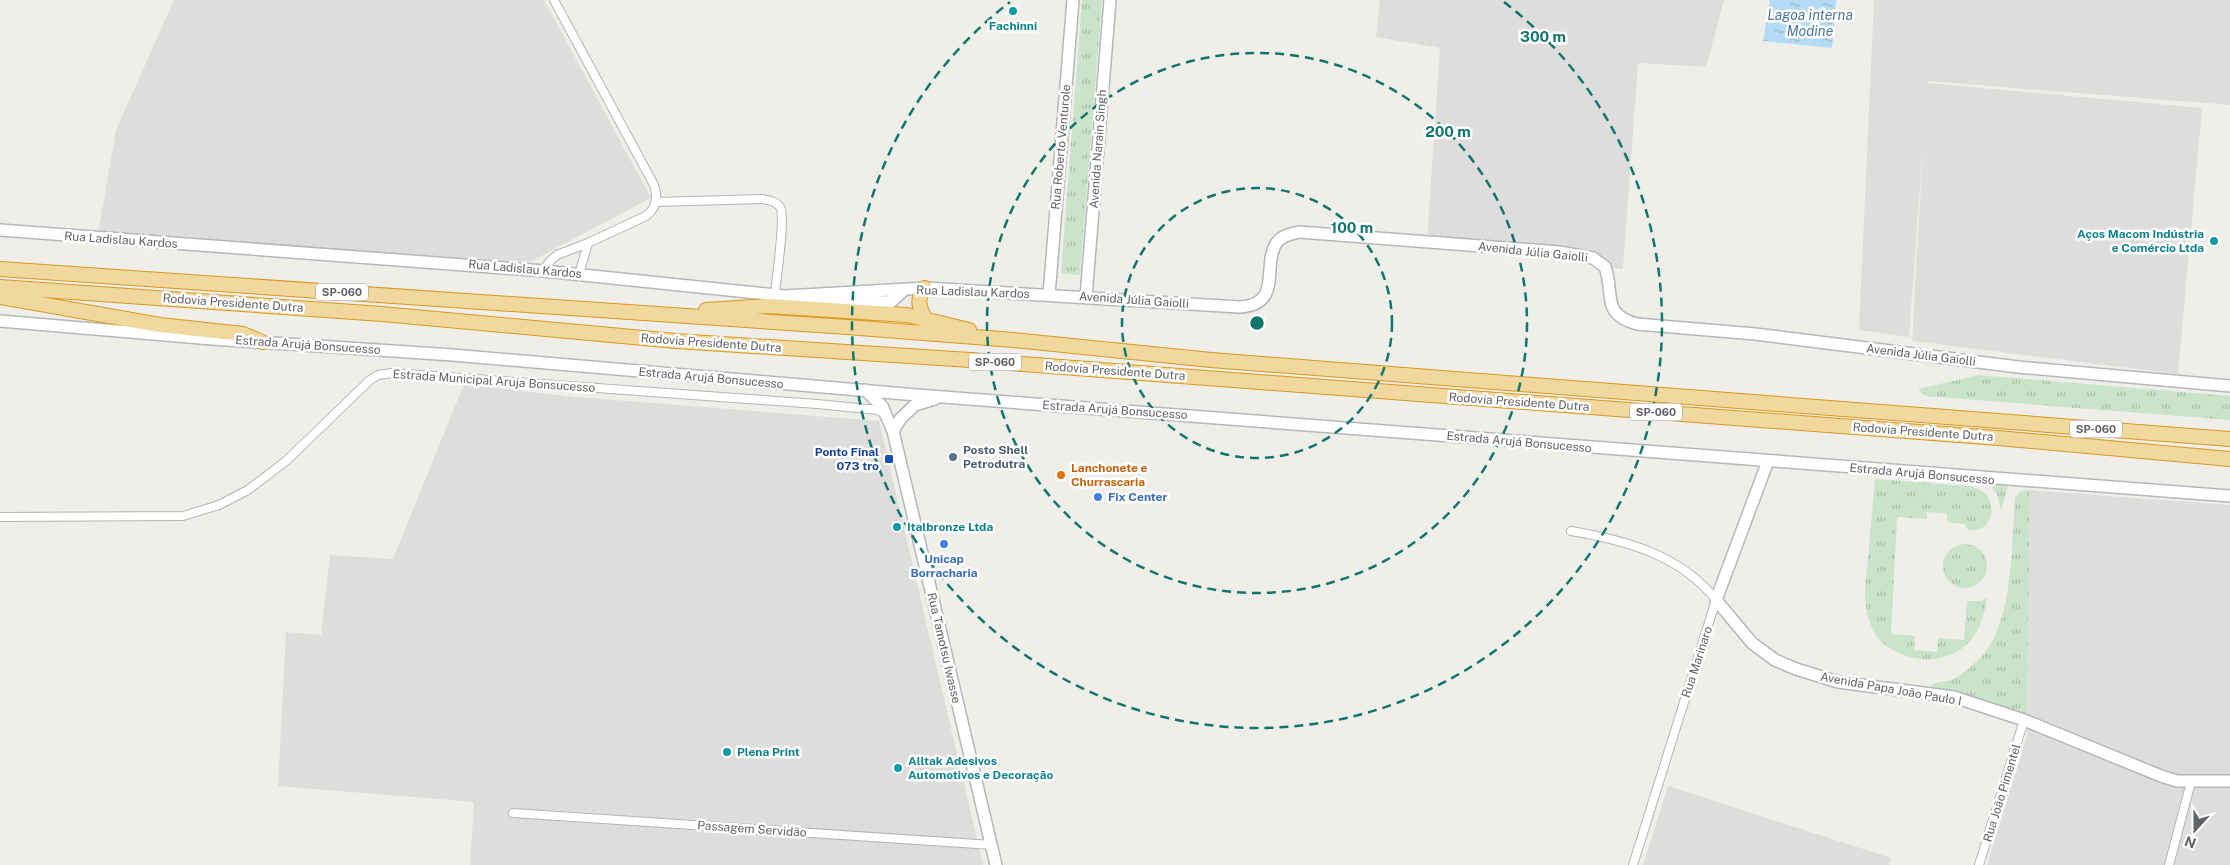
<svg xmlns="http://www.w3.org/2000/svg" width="2230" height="865" font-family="'Public Sans',sans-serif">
	<defs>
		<pattern id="grass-tufts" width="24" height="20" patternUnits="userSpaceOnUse" patternTransform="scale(1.25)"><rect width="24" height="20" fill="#cae4c9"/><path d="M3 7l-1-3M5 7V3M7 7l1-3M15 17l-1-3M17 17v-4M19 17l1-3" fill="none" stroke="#a7bca7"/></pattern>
		<pattern id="water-ripples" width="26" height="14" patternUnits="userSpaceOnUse" patternTransform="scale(1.25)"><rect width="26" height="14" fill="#b4dbf5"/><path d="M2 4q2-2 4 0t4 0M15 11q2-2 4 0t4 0" fill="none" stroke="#96b5ca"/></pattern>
	</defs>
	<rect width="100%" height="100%" fill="#f0eee9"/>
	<path fill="#dfdddb" d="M174,0H544L651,198L524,265L98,234L116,130Z
		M1380,0H1724L1706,67L1638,63L1623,269L1609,268L1596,257L1427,240L1440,48L1376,37Z
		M1874,0H2230V105L1928,81V83L2202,108L2178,374L1912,341L1924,132L1909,337L1859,330Z
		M464,384L564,396L879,421L983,865H470L474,802L278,786L286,632L321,635L330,555L393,559Z
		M2030,490L2230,505V865H1987L2027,736Z
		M1668,786L1891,858L1889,865H1643Z"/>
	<path fill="url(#grass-tufts)" d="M1082,0H1102L1080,275L1061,273Z
		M1979,375L2230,396V420L1925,396L1918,389Z
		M1875,479L1970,486C1975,488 1981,489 1985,493C1998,507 1991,534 1968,530L1964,524L1947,522V514L1927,512V519L1897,517L1891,634L1915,636L1914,650L1937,652L1938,638L1964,640L1967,601H1981L1987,598C1985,610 1983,620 1977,631C1959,665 1912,667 1884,644C1869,632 1865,609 1865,591Z
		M1988,483L2008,484L2001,511L1997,494Z
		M2030,490L2027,715H2020L1930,691L1929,688C1936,680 1944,683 1954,679C1963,674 1977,662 1984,654C2014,616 2011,545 2015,497L2021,491Z
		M1943 566a22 22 0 1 1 44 0a22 22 0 1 1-44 0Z"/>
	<path fill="url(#water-ripples)" d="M1770,0H1836L1832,48L1763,41Z"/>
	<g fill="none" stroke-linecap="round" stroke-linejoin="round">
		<defs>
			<path id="street" d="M656,202L762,199C768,200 776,201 780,207C786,217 776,279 775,294
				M544,271L549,262L557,255L588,243L646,216C657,208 658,197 654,185L554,0
				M579,274L588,243
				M0,517L183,516L219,505L248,490L286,461L370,380L378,375L392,373L817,404L878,410L885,414
				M1571,531C1625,540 1681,555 1716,600L1633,865
				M513,813L992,845
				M1979,865L2024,720
				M2169,865L2191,782"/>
			<path id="secondary" d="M0,230L544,271L785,296L925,288L1239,307C1285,305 1260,263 1278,241C1283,235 1292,234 1299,232L1559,252L1593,258L1605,267C1615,294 1600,314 1637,324L1755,334L2018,367L2230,386
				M1049,295L1073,0
				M1086,297L1110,0
				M804,299L891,302L904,290
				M0,321L212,339L453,355L917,395L2230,496
				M865,390L882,406L893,431L996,865
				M893,431L901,418L915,405L935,399
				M1768,461L1716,600L1752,643L1775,660L1796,669L1838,682L1954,697L2024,720L2161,776L2177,781H2230"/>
			<path id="highway" d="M0,269L847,327L1013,340L1211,360L2230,439
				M0,287L382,314L676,341L970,360L1998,438L2230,459
				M925,288C916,299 919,307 925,319
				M0,297L160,325L243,334L262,342
				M706,310L769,306L907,315L969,330"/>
		</defs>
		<use href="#street" stroke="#b3b5b9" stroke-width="10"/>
		<use href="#secondary" stroke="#b5b7bb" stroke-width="14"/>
		<use href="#highway" stroke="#dc981d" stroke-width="16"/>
		<use href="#street" stroke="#fff" stroke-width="8"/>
		<use href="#secondary" stroke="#fff" stroke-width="11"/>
		<use href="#highway" stroke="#f1d89f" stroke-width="14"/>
	</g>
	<g fill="none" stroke="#0f766e" stroke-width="2.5" stroke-dasharray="9 6">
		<circle cx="1257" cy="323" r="135"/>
		<circle cx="1257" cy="323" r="270"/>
		<path d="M1504 2A405 405 0 1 1 1010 2"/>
	</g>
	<g fill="#0f9aa8" stroke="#fff" stroke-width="2">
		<circle cx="1013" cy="11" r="5"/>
		<circle cx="2214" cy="241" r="5"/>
		<circle cx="897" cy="527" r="5"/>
		<circle cx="727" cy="752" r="5"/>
		<circle cx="898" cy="768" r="5"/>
	</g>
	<circle fill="#5c6f8a" stroke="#fff" stroke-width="2" cx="953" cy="457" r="5"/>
	<rect fill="#1a4fb4" stroke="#fff" stroke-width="2" x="884" y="454" width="10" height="10" rx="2.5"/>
	<circle fill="#e8710a" stroke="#fff" stroke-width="2" cx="1061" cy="475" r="5"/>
	<g fill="#3f7fe0" stroke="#fff" stroke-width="2">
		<circle cx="1098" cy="497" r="5"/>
		<circle cx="944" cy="544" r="5"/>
	</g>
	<g text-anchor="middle" stroke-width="5" stroke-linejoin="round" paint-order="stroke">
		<g fill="#fff" stroke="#909295" stroke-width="1">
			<rect x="316" y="283.5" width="52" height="17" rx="4"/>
			<rect x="969" y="353.5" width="52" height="17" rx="4"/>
			<rect x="1630" y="403.5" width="52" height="17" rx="4"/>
			<rect x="2070" y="420.5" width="52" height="17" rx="4"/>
		</g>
		<g font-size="11" font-weight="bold" fill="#606367">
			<text x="342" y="296">SP-060</text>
			<text x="995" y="366">SP-060</text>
			<text x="1656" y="416">SP-060</text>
			<text x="2096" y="433">SP-060</text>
		</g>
		<g font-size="12" font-weight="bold" fill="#0d838f" stroke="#fff" text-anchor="start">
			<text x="1013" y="30" text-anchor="middle">Fachinni</text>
			<text x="2204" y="238" text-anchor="end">Aços Macom Indústria<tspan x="2204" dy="14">e Comércio Ltda</tspan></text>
			<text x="907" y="531">Italbronze Ltda</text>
			<text x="737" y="756">Plena Print</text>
			<text x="908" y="765">Alltak Adesivos<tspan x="908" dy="14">Automotivos e Decoração</tspan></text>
		</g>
		<g font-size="12" fill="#606367" stroke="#fff">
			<text transform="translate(1061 147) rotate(-85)" y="4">Rua Roberto Venturole</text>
			<text transform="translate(1098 149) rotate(-86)" y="4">Avenida Narain Singh</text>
			<text transform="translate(121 240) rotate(4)" y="4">Rua Ladislau Kardos</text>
			<text transform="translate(1533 252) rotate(6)" y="4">Avenida Júlia Gaiolli</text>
			<text transform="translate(525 269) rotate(5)" y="4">Rua Ladislau Kardos</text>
			<text transform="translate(973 292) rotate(2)" y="4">Rua Ladislau Kardos</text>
			<text transform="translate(1134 300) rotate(4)" y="4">Avenida Júlia Gaiolli</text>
			<text transform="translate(233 303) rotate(4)" y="4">Rodovia Presidente Dutra</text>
			<text transform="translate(711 343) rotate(4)" y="4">Rodovia Presidente Dutra</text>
			<text transform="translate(308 345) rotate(4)" y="4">Estrada Arujá Bonsucesso</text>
			<text transform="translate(1921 355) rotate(7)" y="4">Avenida Júlia Gaiolli</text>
			<text transform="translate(1115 371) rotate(4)" y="4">Rodovia Presidente Dutra</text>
			<text transform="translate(711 378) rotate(5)" y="4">Estrada Arujá Bonsucesso</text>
			<text transform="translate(494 381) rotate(4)" y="4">Estrada Municipal Aruja Bonsucesso</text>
			<text transform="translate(1519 402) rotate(4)" y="4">Rodovia Presidente Dutra</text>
			<text transform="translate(1115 410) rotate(4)" y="4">Estrada Arujá Bonsucesso</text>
			<text transform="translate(1923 432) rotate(4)" y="4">Rodovia Presidente Dutra</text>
			<text transform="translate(1519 442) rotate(5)" y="4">Estrada Arujá Bonsucesso</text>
			<text transform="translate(1922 474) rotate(5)" y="4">Estrada Arujá Bonsucesso</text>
			<text transform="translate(944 648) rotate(77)" y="4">Rua Tamotsu Iwasse</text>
			<text transform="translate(1697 662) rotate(-72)" y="4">Rua Marinaro</text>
			<text transform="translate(1891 689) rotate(10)" y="4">Avenida Papa João Paulo I</text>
			<text transform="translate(2002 793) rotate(-73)" y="4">Rua João Pimentel</text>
			<text transform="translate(752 829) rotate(4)" y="4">Passagem Servidão</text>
		</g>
		<g font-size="12" font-weight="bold" fill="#4e5e75" stroke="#fff" text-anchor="start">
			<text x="963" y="454">Posto Shell<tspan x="963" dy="14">Petrodutra</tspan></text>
		</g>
		<g font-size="12" font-weight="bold" fill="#164399" stroke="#fff" text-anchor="end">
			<text x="879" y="456">Ponto Final<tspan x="879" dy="14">073 tro</tspan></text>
		</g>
		<g font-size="12" font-weight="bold" fill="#c56008" stroke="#fff" text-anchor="start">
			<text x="1071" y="472">Lanchonete e<tspan x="1071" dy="14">Churrascaria</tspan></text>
		</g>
		<g font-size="12" font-weight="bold" fill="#366cbe" stroke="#fff" text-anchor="start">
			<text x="1108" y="501">Fix Center</text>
			<text x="944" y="563" text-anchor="middle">Unicap<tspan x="944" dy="14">Borracharia</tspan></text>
		</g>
		<g font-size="14" font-style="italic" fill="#4d789e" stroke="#fff">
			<text x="1810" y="20">Lagoa interna<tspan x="1810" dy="16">Modine</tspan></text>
		</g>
	</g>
	<circle cx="1257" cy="323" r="8" fill="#0f766e" stroke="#fff" stroke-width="2.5"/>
	<g font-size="15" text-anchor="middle" font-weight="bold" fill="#0f766e" stroke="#fff" stroke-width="5" stroke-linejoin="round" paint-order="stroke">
		<text x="1543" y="42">300 m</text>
		<text x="1448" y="137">200 m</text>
		<text x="1352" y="233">100 m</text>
	</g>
	<g transform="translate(2195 830) rotate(201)" stroke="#ffffff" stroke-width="4" paint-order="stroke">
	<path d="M0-4L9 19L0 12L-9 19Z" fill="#606367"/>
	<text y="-8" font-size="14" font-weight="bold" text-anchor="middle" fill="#606367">N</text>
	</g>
</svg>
